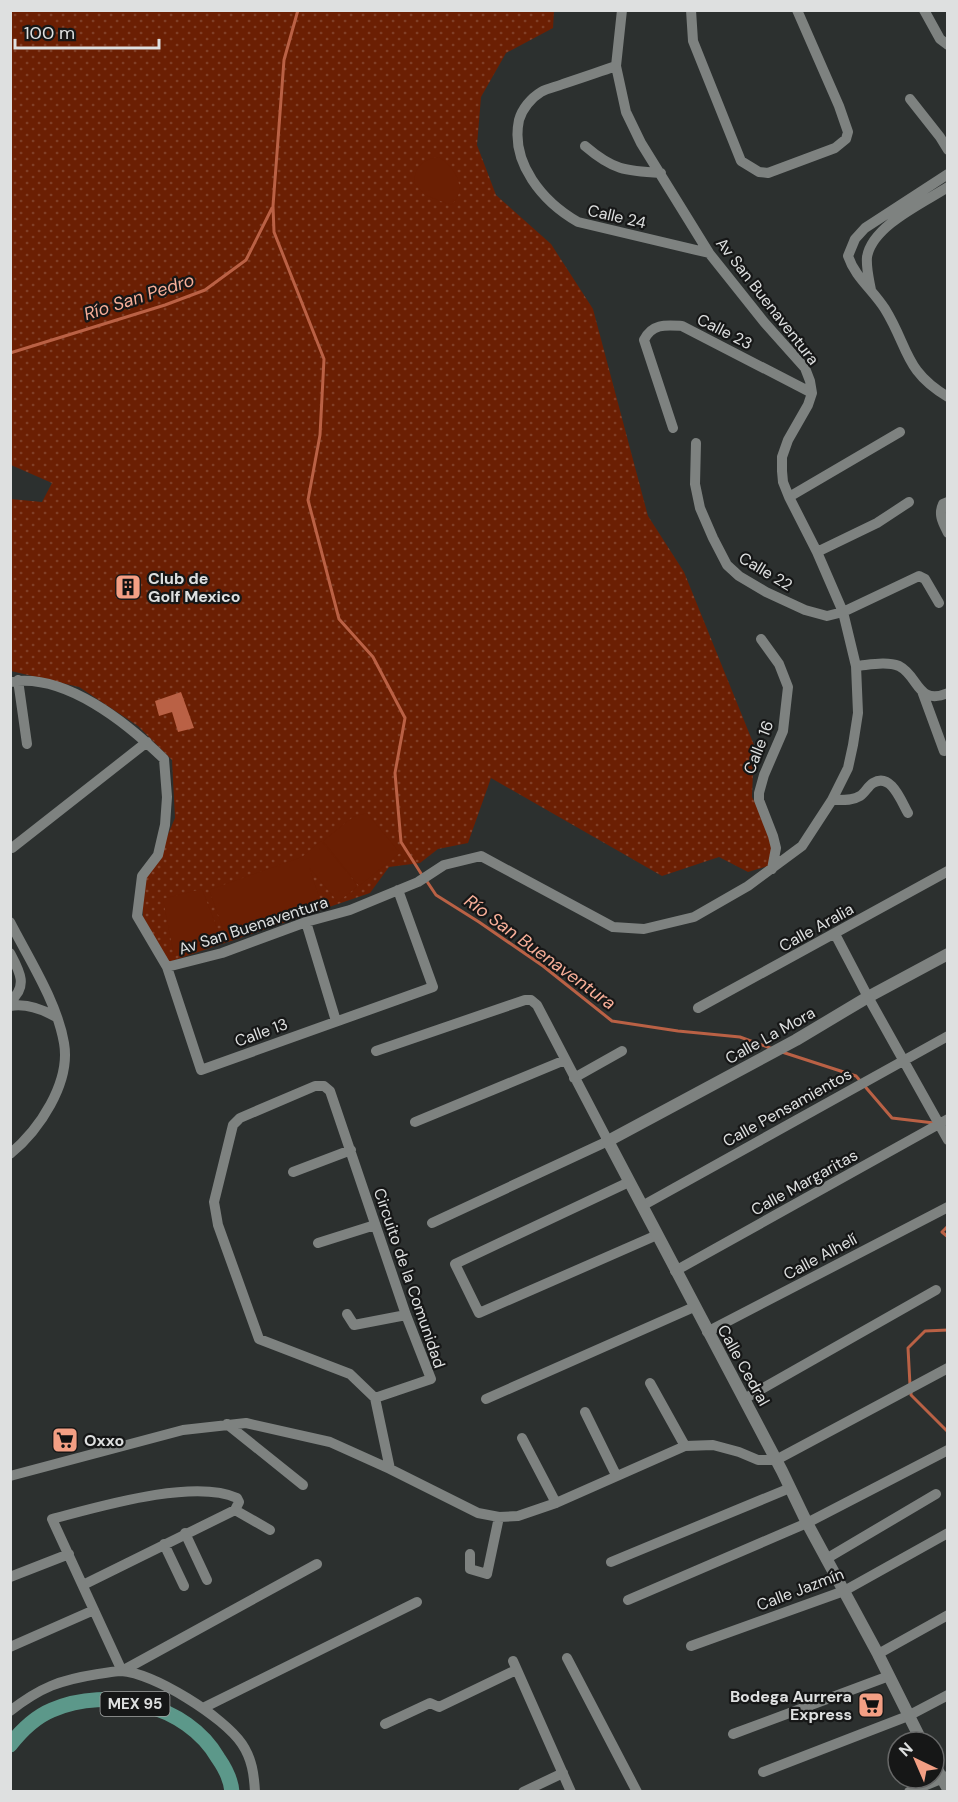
<svg xmlns="http://www.w3.org/2000/svg" width="958" height="1802" font-family="'DM Sans',sans-serif">
	<defs>
		<pattern id="grass-dots" width="8" height="8" patternUnits="userSpaceOnUse" patternTransform="scale(1.5)"><rect width="8" height="8" fill="#6b1f03"/><path d="M2 2h.1M6 6h.1" fill="none" stroke="#803f27" stroke-width="1.8" stroke-linecap="round"/></pattern>
	</defs>
	<rect width="100%" height="100%" fill="#2c302f"/>
	<path fill="url(#grass-dots)" d="M11,11H554L553,28L506,53L481,97L477,145L496,195L551,244L593,309L648,516L684,572L754,745L752,797L770,832L774,851L768,866L748,872L719,857L662,876L491,778L468,843L438,849L420,863L389,867L370,893L169,962L143,917L141,880L160,853L175,818L172,760L138,726L79,687L11,671V499L42,502L52,483L11,465Z"/>
	<path fill="#6b1f03" d="M438,157C455,166 469,190 451,205L425,195L414,183C415,166 423,160 438,157Z
		M367,813L400,853L359,886L323,841L353,817Z
		M321,841L358,886L338,902L309,867L323,909L228,942L209,890L302,857Z
		M202,889L222,941L174,956L163,899Z"/>
	<path fill="#ba6145" d="M181,692L194,728L178,732L172,712L159,716L155,701Z"/>
	<g fill="none" stroke-linecap="round" stroke-linejoin="round">
		<path stroke="#ba6145" stroke-width="3" d="M298,10L284,60L273,206L274,232L324,359L320,435L308,500L339,619L373,657L405,718L395,773L401,842L422,875
			M10,353L165,305L205,290L246,260L272,208
			M426,880L436,895L479,922L543,966L612,1021L678,1031L740,1037L773,1049
			M782,1052L856,1076L892,1118L934,1123
			M948,1226L942,1232L948,1237
			M910,1385L908,1348L925,1331L948,1330
			M911,1392V1395L948,1432"/>
		<path stroke="#7e8280" stroke-width="10" d="M691,10L693,41L741,161L759,172L768,173L835,148L846,139L848,132L839,106L797,10
			M924,10L940,39L948,45
			M616,66C599,72 581,78 563,84C556,87 548,88 541,92C531,98 522,109 519,120C510,163 543,202 578,222L709,253
			M910,99L940,137L948,150
			M585,146C613,170 625,171 661,173
			M948,174L865,228L855,239L848,256C855,277 873,290 885,309C909,348 904,371 948,397
			M871,290C869,279 866,268 867,257C872,226 923,203 948,187
			M673,428L644,340C652,323 667,325 682,326L812,393
			M696,443L695,484L700,508L713,538L727,565L739,576L766,592L805,610L827,616L843,612L919,576L925,579L939,603
			M789,497L900,432
			M948,502L943,504C938,515 943,523 948,533
			M817,552L877,523L909,502
			M761,639L779,664L788,687L783,731L764,775L759,793V800L773,836L776,848L772,869
			M856,666C869,665 886,661 899,666C919,676 917,706 948,693
			M18,680L27,744
			M10,682C65,672 128,724 164,759L167,797L165,825L158,855L142,876L137,916L167,967L222,953L306,922L350,910L418,882L444,865L481,856L613,927L644,929L694,917L748,886L802,846L832,800L848,768L853,745L858,713L856,666L843,612L817,552L789,497L783,482L782,471V457L788,440L808,405L812,393L810,381L805,368L764,322L709,253L641,143L626,112L616,66L622,10
			M922,691L944,751
			M832,800C842,800 852,801 860,796C865,793 868,786 873,783C891,772 901,801 908,813
			M12,848L147,742
			M10,922C29,959 57,1002 64,1043C71,1083 39,1130 10,1154
			M306,922L336,1021
			M835,934L868,997L948,1140
			M10,953C19,970 29,987 10,1001
			M167,967L201,1070L433,987L398,890
			M10,1006C27,1003 42,1009 56,1017
			M698,1008L948,871
			M376,1051L525,1000H531L537,1005L608,1141L432,1223
			M574,1078L622,1051
			M315,1086H324L330,1091L406,1315L431,1379L375,1398L350,1374L259,1339L218,1225L214,1202L233,1125L240,1118Z
			M415,1122L565,1060
			M293,1172L351,1150
			M629,1182L455,1264L479,1313L657,1235
			M642,1206L948,1036
			M318,1243L375,1225
			M675,1271L948,1119
			M347,1314L354,1325L406,1315
			M707,1332L948,1207
			M650,1383L685,1446
			M375,1398L390,1469
			M486,1399L694,1307
			M744,1399L936,1290
			M585,1412L616,1475
			M227,1424L303,1485
			M522,1438L556,1503
			M10,1476L183,1430L246,1423L330,1442L390,1469L478,1513L499,1517L518,1516L556,1503L685,1446L713,1445L739,1452L758,1460H776L948,1368
			M235,1510L270,1530
			M185,1533L207,1580
			M164,1544L184,1586
			M470,1554V1569L487,1574L499,1517
			M826,1559L936,1494
			M611,1562L790,1488
			M10,1577L69,1554
			M83,1585L235,1510L239,1502L237,1498C194,1478 98,1507 52,1519L122,1671L317,1564
			M628,1600L807,1523L948,1450
			M691,1646L844,1591L948,1533
			M10,1647L94,1610
			M878,1654L948,1615
			M567,1658L637,1792
			M513,1661L571,1792
			M203,1708L417,1602
			M10,1711C41,1687 60,1680 98,1674C106,1673 114,1671 121,1671C154,1673 224,1717 242,1744C252,1759 254,1774 255,1792
			M385,1724L430,1703L439,1707L516,1670
			M733,1734L889,1676
			M763,1772L908,1716L948,1695
			M523,1792L563,1773
			M909,1792L948,1776"/>
		<path stroke="#7e8280" stroke-width="12" d="M922,1742L878,1654L807,1523L782,1471L608,1141L796,1040L868,997L948,954
			M934,1764L948,1789"/>
		<path stroke="#5c988a" stroke-width="15" d="M10,1745C21,1731 35,1717 52,1710C108,1686 187,1704 218,1758C225,1768 231,1779 232,1792"/>
	</g>
	<defs>
		<symbol id="building-square" viewBox="-11 -11 22 22"><rect x="-9" y="-9" width="18" height="18" rx="4" fill="#f39f84" stroke="#161717"/><path d="M-4-6H4V6H1V3H-1V6H-4ZM-2.5-4.3h1.7v1.8h-1.7ZM.8-4.3h1.7v1.8H.8ZM-2.5-1h1.7V.8h-1.7ZM.8-1h1.7V.8H.8Z" fill="#111"/></symbol>
		<symbol id="supermarket-square" viewBox="-11 -11 22 22"><rect x="-9" y="-9" width="18" height="18" rx="4" fill="#f39f84" stroke="#161717"/><path d="M-6-5.5h2.5l.6 2H6L4.5 2H-2.5L-4.4-4H-6ZM-1.5 3.2a1.3 1.3 0 1 0 .1 0ZM3 3.2a1.3 1.3 0 1 0 .1 0Z" fill="#111"/></symbol>
	</defs>
	<g fill-rule="evenodd">
		<use href="#building-square" x="113" y="572" width="30" height="30"/>
		<use href="#supermarket-square" x="50" y="1425" width="30" height="30"/>
		<use href="#supermarket-square" x="856" y="1690" width="30" height="30"/>
	</g>
	<g text-anchor="middle" stroke-width="4.5" stroke-linejoin="round" paint-order="stroke">
		<rect fill="#161717" stroke="#a2a4a4" stroke-width="1.5" x="100.5" y="1692" width="69" height="24" rx="4.5"/>
		<g font-size="15" font-weight="bold" fill="#dee0e0">
			<text x="135" y="1709">MEX 95</text>
		</g>
		<g font-size="16" fill="#dee0e0" stroke="#161717">
			<text transform="translate(617 216) rotate(13)" y="6">Calle 24</text>
			<text transform="translate(768 301) rotate(52)" y="6">Av San Buenaventura</text>
			<text transform="translate(725 331) rotate(27)" y="6">Calle 23</text>
			<text transform="translate(766 571) rotate(31)" y="6">Calle 22</text>
			<text transform="translate(758 747) rotate(-69)" y="6">Calle 16</text>
			<text transform="translate(253 925) rotate(-18)" y="6">Av San Buenaventura</text>
			<text transform="translate(816 927) rotate(-29)" y="6">Calle Aralia</text>
			<text transform="translate(261 1032) rotate(-20)" y="6">Calle 13</text>
			<text transform="translate(770 1035) rotate(-29)" y="6">Calle La Mora</text>
			<text transform="translate(787 1107) rotate(-29)" y="6">Calle Pensamientos</text>
			<text transform="translate(804 1182) rotate(-29)" y="6">Calle Margaritas</text>
			<text transform="translate(820 1256) rotate(-28)" y="6">Calle Alhelí</text>
			<text transform="translate(410 1278) rotate(71)" y="6">Circuito de la Comunidad</text>
			<text transform="translate(744 1365) rotate(61)" y="6">Calle Cedral</text>
			<text transform="translate(800 1589) rotate(-21)" y="6">Calle Jazmín</text>
		</g>
		<g font-size="16" font-weight="bold" fill="#dee0e0" stroke="#161717" text-anchor="start">
			<text x="148" y="584">Club de<tspan x="148" dy="18">Golf Mexico</tspan></text>
			<text x="84" y="1446">Oxxo</text>
			<text x="852" y="1702" text-anchor="end">Bodega Aurrera<tspan x="852" dy="18">Express</tspan></text>
		</g>
		<g font-size="18" font-style="italic" fill="#f7ae98" stroke="#161717">
			<text transform="translate(139 297) rotate(-18)" y="6">Río San Pedro</text>
			<text transform="translate(540 952) rotate(36)" y="6">Río San Buenaventura</text>
		</g>
	</g>
	<rect width="958" height="1802" fill="none" stroke="#dee0e0" stroke-width="24"/>
	<g transform="translate(916 1760) rotate(316)"><circle r="28" fill="#161717" stroke="#666767" stroke-width="1.5"/>
	<path d="M0-4.5L10 22L0 15L-10 22Z" fill="#f39f84"/>
	<text y="-9" font-size="16" font-weight="bold" text-anchor="middle" fill="#dee0e0">N</text>
	</g>
	<path d="M15 39v9h144v-9" fill="none" stroke="#dee0e0" stroke-width="3"/>
	<text x="24" y="39" font-size="18" fill="#dee0e0" stroke="#161717" stroke-width="4.5" paint-order="stroke">100 m</text>
</svg>
